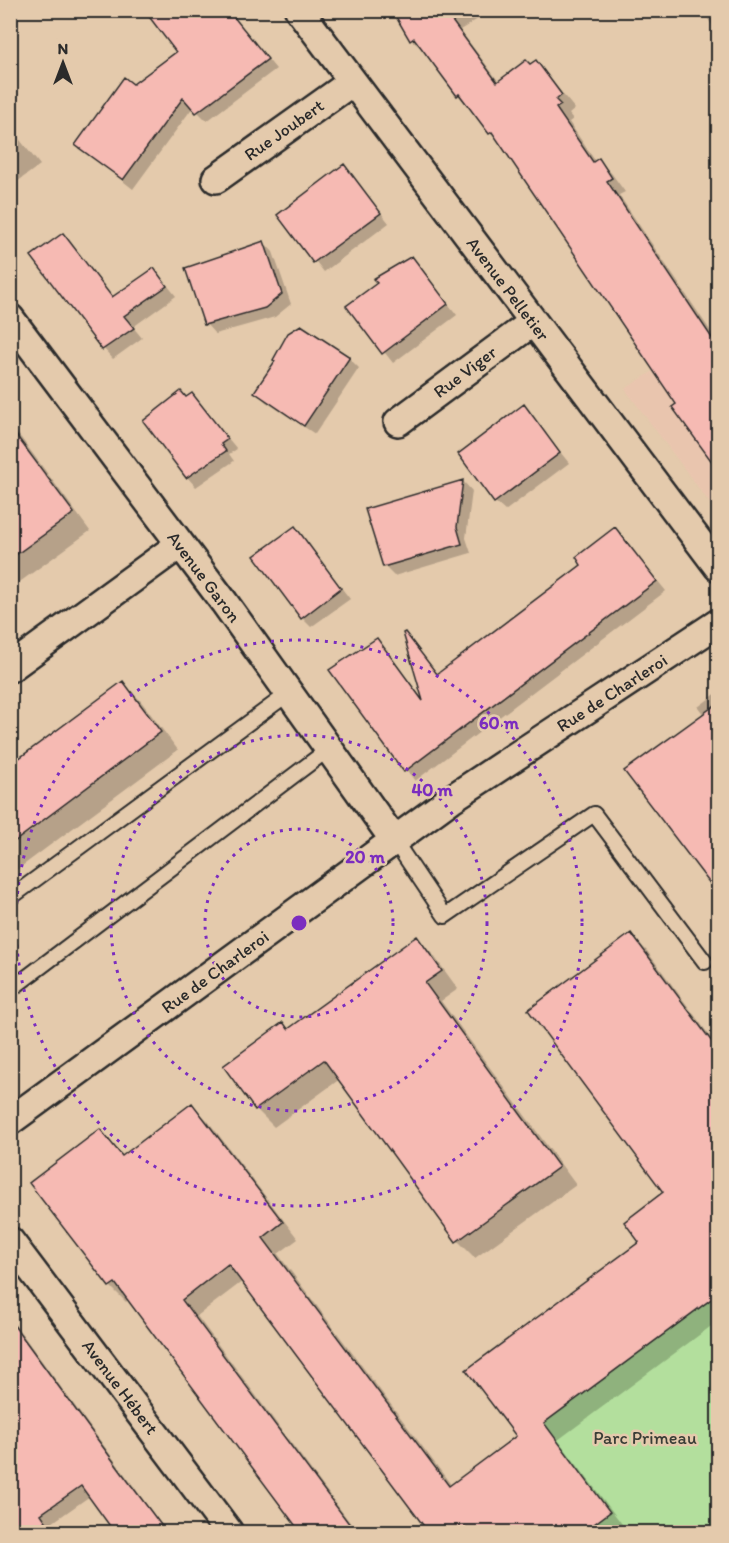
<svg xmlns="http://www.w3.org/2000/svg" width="729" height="1543" font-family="Itim,sans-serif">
	<rect width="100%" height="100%" fill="#e4caac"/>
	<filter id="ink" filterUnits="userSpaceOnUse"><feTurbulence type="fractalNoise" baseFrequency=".0167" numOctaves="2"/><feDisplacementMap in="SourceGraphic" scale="12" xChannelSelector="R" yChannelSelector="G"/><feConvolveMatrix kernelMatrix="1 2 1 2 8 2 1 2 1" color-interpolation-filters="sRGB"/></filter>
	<g filter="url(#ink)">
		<path fill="#e9c5ae" d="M718,330V514L625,389Z"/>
		<path fill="#b3df9d" stroke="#6f8564" stroke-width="1.5" d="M718,1294V1532H582L544,1423Z"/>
		<path fill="#0003" d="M147,10H220L225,17L238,23L276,69L207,121L193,107L133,189L77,145L133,86L178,52Z
			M391,10H477L481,17L460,30L499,82L536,62L575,109L569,114L573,119L569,122L596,162L599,160L612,174L625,192L619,195L718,342V468L674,407L678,404L504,147L458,95L426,52L411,40Z
			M702,10H718V34Z
			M12,130L40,165L10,187V132Z
			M344,166L389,223L324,272L279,215Z
			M63,235L113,298L154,269L176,296L133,327L142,338L113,359L104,349Z
			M264,242L273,252L291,304L275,317L215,334L206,324Z
			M412,258L457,315L393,363L348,306Z
			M349,358L359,368L315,434L266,402L256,392Z
			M192,395L237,449L229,454L234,461L196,487L187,477V398Z
			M523,406L569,463L505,511L495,502Z
			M10,423L90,531L10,589Z
			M463,481L472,491L466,538L471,553L394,576L384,566L367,510Z
			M295,528L350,599L311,627L302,618Z
			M615,529L666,591L415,781L331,671L377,640L424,701L405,633L438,675L583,565Z
			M122,683L140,700L178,750L10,875V766Z
			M718,692V767L714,770L718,776V892L667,823L704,715L698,707Z
			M631,935L647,951L718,1047V1321L558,1440L625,1528L619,1532H431L243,1281L197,1316L357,1532H303L129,1299L126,1302L110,1286L100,1131L124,1157L192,1105L208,1121L298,1239L278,1254L452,1486L518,1437L641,1243L666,1192Z
			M417,938L434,956L458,989L441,1001L576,1185L475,1258L458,1241L340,1079L274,1127L256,1109L225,1066L289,1030Z
			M10,1320L17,1327L167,1532H118L90,1496L49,1525L55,1532H10Z"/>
		<path fill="#f6bab3" stroke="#2b2b2b" stroke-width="1.5" d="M144,10L229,11L268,59L196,113L183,98L123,180L75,145L124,77L133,84L176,52Z
			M392,10H444L497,82L526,60L530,64L536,60L562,95L556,100L561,105L556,108L593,162L599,158L612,178L607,181L718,347V470L672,407L676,404L492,132L489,134L459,94L457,96L414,38L410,41Z
			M344,164L381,213L313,263L277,215Z
			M63,233L112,297L154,268L167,286L124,316L134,328L102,350L31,256Z
			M264,241L282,294L265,308L204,325L185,268Z
			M412,256L448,304L382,354L346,306L377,283L373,279Z
			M301,325L350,357L304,426L254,392L275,361L273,360L288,333Z
			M181,391L186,397L192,393L228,439L221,444L226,451L186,478L143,421Z
			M524,404L560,453L494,503L458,454Z
			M10,427L74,513L10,559Z
			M463,480L457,527L462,544L383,567L365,509Z
			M295,526L341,588L301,619L254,556Z
			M615,527L657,581L404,772L329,670L377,638L423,701L403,633L405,632L437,674L581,565L576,557Z
			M123,681L161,732L10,845V765Z
			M718,703V894L624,771Z
			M631,933L718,1050V1294L544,1423L610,1512L582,1533H429L228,1264L182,1300L356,1533H301L115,1283L109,1287L29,1183L100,1129L122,1156L192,1103L283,1222L263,1238L449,1486L516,1436L466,1370L639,1242L624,1222L663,1192L528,1010Z
			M417,936L442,971L425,983L559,1167L456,1242L324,1060L255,1110L223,1066L283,1022L288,1029Z
			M10,1320L122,1473L167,1533H115L81,1486L41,1514L54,1533H10Z"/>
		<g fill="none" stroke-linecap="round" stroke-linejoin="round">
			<defs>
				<path id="lane" d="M394,840L445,916L594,814L705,962
					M10,898L289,693
					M10,990L330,748"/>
				<path id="street" d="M299,10L718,567
					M216,179L352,82
					M10,318L224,602L394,840
					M398,422L533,322
					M10,668L179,545
					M10,1121L451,799L718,623
					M10,1241L229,1532"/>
			</defs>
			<use href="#lane" stroke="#2b2b2b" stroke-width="18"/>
			<use href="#street" stroke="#2b2b2b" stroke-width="32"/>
			<use href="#lane" stroke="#e4caac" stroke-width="14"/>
			<use href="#street" stroke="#e4caac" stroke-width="27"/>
		</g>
	</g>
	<g fill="none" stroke="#7b2cbf" stroke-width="3" stroke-dasharray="3 6">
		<circle cx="299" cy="923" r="94"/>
		<circle cx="299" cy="923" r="188"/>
		<circle cx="299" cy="923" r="283"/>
	</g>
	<g text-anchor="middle" stroke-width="5" stroke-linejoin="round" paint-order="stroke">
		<g font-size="18" fill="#2b2b2b" stroke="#e4caac">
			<text transform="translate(284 130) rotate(-35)" y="6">Rue Joubert</text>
			<text transform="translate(508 289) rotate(53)" y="6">Avenue Pelletier</text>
			<text transform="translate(465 372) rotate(-37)" y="6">Rue Viger</text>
			<text transform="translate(204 577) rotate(53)" y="6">Avenue Garon</text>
			<text transform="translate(612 693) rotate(-33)" y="6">Rue de Charleroi</text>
			<text transform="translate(215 972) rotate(-36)" y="6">Rue de Charleroi</text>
			<text transform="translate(120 1387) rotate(53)" y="6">Avenue Hébert</text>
		</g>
		<g font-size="18" fill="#393d36" stroke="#e4caac">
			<text x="645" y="1444">Parc Primeau</text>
		</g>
	</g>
	<circle cx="299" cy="923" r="9" fill="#7b2cbf" stroke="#e4caac" stroke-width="3"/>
	<g font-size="18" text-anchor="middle" font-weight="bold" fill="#7b2cbf" stroke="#e4caac" stroke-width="5" stroke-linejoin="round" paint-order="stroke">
		<text x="499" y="729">60 m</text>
		<text x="432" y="796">40 m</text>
		<text x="365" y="863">20 m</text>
	</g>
	<rect width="729" height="1543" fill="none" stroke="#e4caac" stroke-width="36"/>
	<rect x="18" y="18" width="693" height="1507" fill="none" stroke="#2b2b2b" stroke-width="2" filter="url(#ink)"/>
	<g transform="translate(63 63)" stroke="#e4caac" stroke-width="4.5" paint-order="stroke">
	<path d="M0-4.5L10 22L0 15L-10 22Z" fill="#2b2b2b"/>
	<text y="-9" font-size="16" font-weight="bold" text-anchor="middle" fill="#2b2b2b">N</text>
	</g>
</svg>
